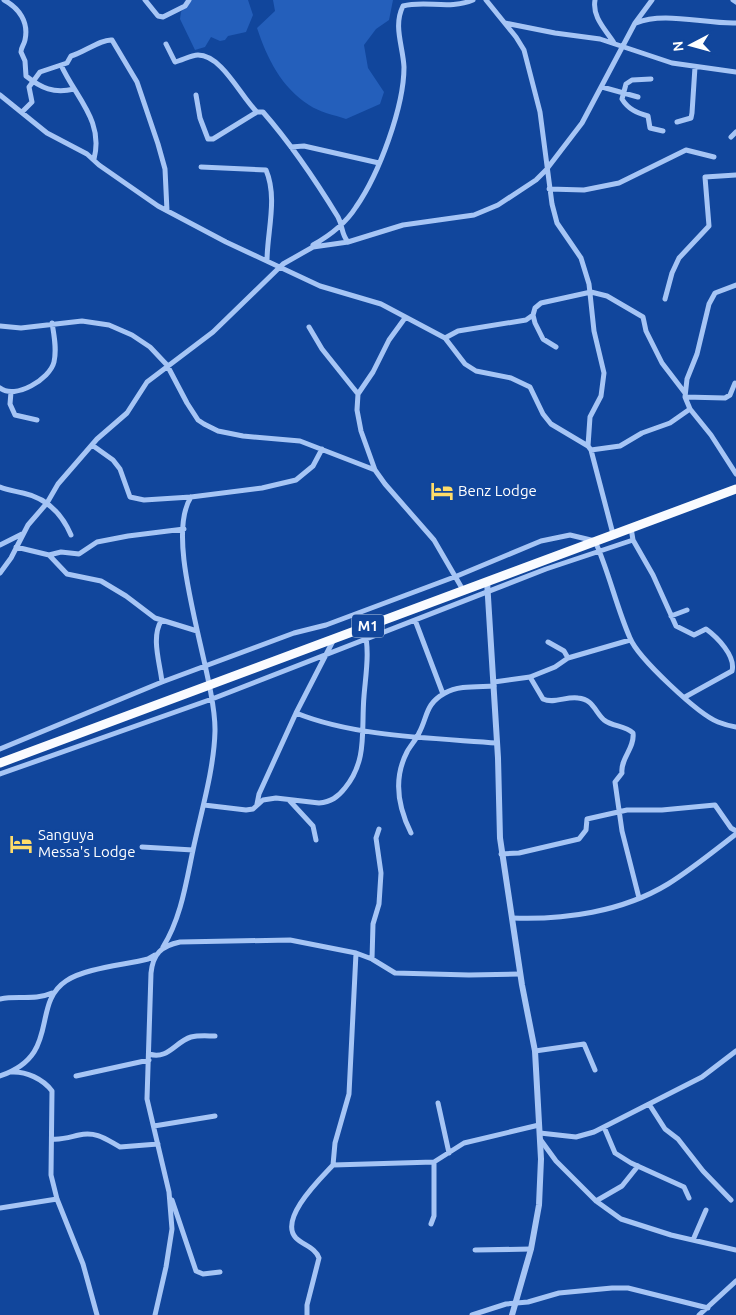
<svg xmlns="http://www.w3.org/2000/svg" width="736" height="1315" font-family="Ubuntu,sans-serif">
	<rect width="100%" height="100%" fill="#11469c"/>
	<path fill="#245fbb" d="M191,0H248L253,15L246,32L228,36L225,40L220,41L211,37L205,47L195,50L180,19L181,12Z
		M273,0H393L389,20L376,29L364,45L368,68L384,92L380,104L346,119C334,115 319,112 309,105C281,87 267,58 257,28L275,11Z"/>
	<g fill="none" stroke-linecap="round" stroke-linejoin="round">
		<path stroke="#a6c5f5" stroke-width="5" d="M4,0C19,8 29,22 25,40C24,45 21,47 21,52L25,61L26,76C41,88 54,94 74,89
			M145,0L158,16L163,17L185,6L189,0
			M486,0L516,37L524,50L540,112L552,204L557,223L581,258L589,284L594,331L604,373L601,396L590,417L588,446
			M595,0C592,17 605,29 614,43
			M733,0L736,2
			M505,23L555,33L600,39L672,63L736,72
			M636,23C663,11 705,24 736,23
			M166,44L175,62C183,60 191,55 198,55C222,55 241,97 257,112
			M61,65C76,98 104,121 94,159
			M651,79L632,80L626,84L622,99C628,109 637,113 648,116L650,128L663,131
			M602,87L638,97
			M0,95L47,133L87,154L99,165L158,206L226,242L320,286L381,304L445,338L465,364L476,371L511,378L530,387L543,414L551,424L588,446L591,450L613,534
			M196,95L200,118L208,139H213L257,112H263C291,144 316,181 338,217C343,226 341,234 348,242
			M22,112L32,102L29,87L40,72L67,63L71,56C83,53 101,39 112,40L137,82L158,144L165,169L167,211
			M677,122L691,118L692,113L695,67
			M731,137L736,132
			M291,147L304,146L379,163
			M201,167L266,170C278,198 267,232 267,261
			M549,189L584,190L619,183L686,150L714,157
			M313,245C329,236 346,223 356,207C379,174 404,107 404,67C403,46 393,26 403,6C425,0 450,10 473,0
			M736,285L715,293L709,304L697,354L687,379L685,397L690,409L711,435L736,474
			M665,299L672,273L679,258L709,226L705,177L736,175
			M0,326L21,328L82,321L109,325L132,335L150,347L167,365L187,403L198,420L204,424L218,431L243,436L300,441L375,470L385,484L434,540L463,590
			M309,327L322,349L358,394
			M445,338L458,331L526,320L533,315
			M556,347L543,339L535,323L533,315L535,308L541,303L591,292L607,296L643,317L646,331L662,363L685,393
			M0,388C15,400 50,379 54,362C57,349 54,335 52,323
			M11,392L10,404L15,415L37,420
			M685,397L725,398L730,395L735,383
			M92,445L113,460L120,469L130,497L144,500L191,497L262,488L296,480L313,466L322,449
			M591,450L620,446L642,433L670,423L690,409
			M375,470L361,431L357,410L358,394L373,372L389,340L405,318
			M0,487C7,490 15,491 23,493C46,498 62,514 71,535
			M631,528L633,540L653,575L676,626L694,635L706,629C717,637 736,656 732,671L685,697
			M0,545L22,534
			M16,547L49,555L67,574L101,581L126,596L155,618L197,631
			M49,555L61,552L79,554L97,542L128,536L184,529
			M0,573L11,558L28,525L47,503L58,484L97,439L127,413L147,382L213,332L283,264L313,247L348,242L403,225L474,215L498,205L536,180L546,170L582,123L635,23L652,0
			M671,616L687,610
			M415,620L443,694
			M161,621C151,638 160,663 162,682
			M548,642L564,651L568,658
			M530,677L543,699C554,704 567,696 578,698C593,699 595,712 604,720C613,727 625,725 633,733C635,748 620,759 622,773L615,782L622,831L639,898
			M494,682L530,677L555,667L568,658L630,640
			M296,713C355,737 434,738 497,743
			M0,749L162,682L294,633L326,625L457,576L541,541L570,535L595,541C609,572 616,606 630,638C638,658 698,714 718,722C723,724 730,726 736,727
			M0,774L212,699L546,569L633,540
			M289,800L313,826L316,840
			M257,804L259,794L296,713L334,639
			M204,805L246,810L253,809L263,800L276,798L319,803C331,802 338,797 345,788C368,760 361,730 364,696C366,672 370,651 364,627
			M411,833C398,807 393,779 407,752C410,746 416,740 419,733C428,716 425,704 445,693C458,685 480,687 494,686
			M142,847L193,850
			M501,854L519,853L579,839L586,830L587,819L627,810H662L715,805L731,828L736,831
			M512,918C564,920 622,912 668,884C692,869 714,851 736,834
			M163,947C181,918 186,883 193,850C201,812 214,770 215,731C216,674 162,542 191,497
			M372,959L373,924L379,904L381,873L376,838L379,829
			M0,999C18,995 34,1001 52,993
			M535,1051L584,1044L595,1070
			M149,1054C168,1060 175,1042 191,1037C199,1035 208,1036 215,1036
			M11,1072C26,1071 43,1079 52,1091L51,1175L57,1199L83,1264L97,1315
			M0,1076C62,1055 30,1005 66,981C85,968 125,965 148,959L155,955
			M76,1076L149,1060
			M438,1103L449,1153
			M649,1104L665,1129L678,1139L703,1171L731,1200
			M154,1126L215,1116
			M604,1127L615,1153L631,1163L684,1187L689,1198
			M540,1133L576,1137L594,1132L702,1077L736,1051
			M52,1139C62,1140 70,1137 79,1135C97,1131 107,1140 120,1147L158,1144
			M540,1139L556,1161L596,1201L621,1219L671,1235L736,1250
			M333,1165L335,1143L349,1094L356,953
			M172,1200L196,1271L203,1274L220,1272
			M596,1201L622,1186L638,1166
			M0,1208L57,1199
			M431,1224L434,1216V1162
			M693,1240L706,1210
			M475,1250L531,1249
			M155,1315L166,1267L172,1229L169,1192L147,1099L151,973C153,954 161,946 180,942L290,940L356,953L372,959L395,973L469,975L520,974
			M307,1315V1305L319,1258C316,1248 303,1245 296,1238C278,1219 321,1178 333,1165L434,1162L464,1143L539,1125
			M472,1315L506,1304L528,1302L559,1293L612,1288H628L708,1308
			M699,1315L736,1281"/>
		<path stroke="#a6c5f5" stroke-width="6" d="M487,581L498,758L500,838L522,985L535,1051L541,1159L539,1205L531,1249L512,1315"/>
		<path stroke="#f9fbff" stroke-width="9" d="M0,763L736,489"/>
	</g>
	<defs>
		<symbol id="hotel-bare" viewBox="-9 -9 18 18"><path d="M-6-4.5h1.5V1H6V5H4.5V3h-9V5H-6ZM-4 0a1.8 1.8 0 1 1 3.6 0ZM.5 0V-2.5h3Q6-2.5 6 0Z" fill="#ffdc69" stroke="#11469c" stroke-width="2.5" paint-order="stroke"/></symbol>
	</defs>
	<g fill-rule="evenodd">
		<use href="#hotel-bare" x="426" y="475" width="32" height="32"/>
		<use href="#hotel-bare" x="5" y="828" width="32" height="32"/>
	</g>
	<g text-anchor="middle" stroke-width="4.5" stroke-linejoin="round" paint-order="stroke">
		<rect fill="#11469c" stroke="#b8c8e1" stroke-width="1" x="352" y="614.5" width="32" height="23" rx="4"/>
		<g font-size="14" font-weight="bold" fill="#fff">
			<text x="368" y="631">M1</text>
		</g>
		<g font-size="15" fill="#fff" stroke="#11469c" text-anchor="start">
			<text x="458" y="496">Benz Lodge</text>
			<text x="38" y="840">Sanguya<tspan x="38" dy="17">Messa's Lodge</tspan></text>
		</g>
	</g>
	<g transform="translate(691 45) rotate(264)" stroke="#11469c" stroke-width="4" paint-order="stroke">
	<path d="M0-4L9 19L0 12L-9 19Z" fill="#ffffff"/>
	<text y="-8" font-size="14" font-weight="bold" text-anchor="middle" fill="#ffffff">N</text>
	</g>
</svg>
